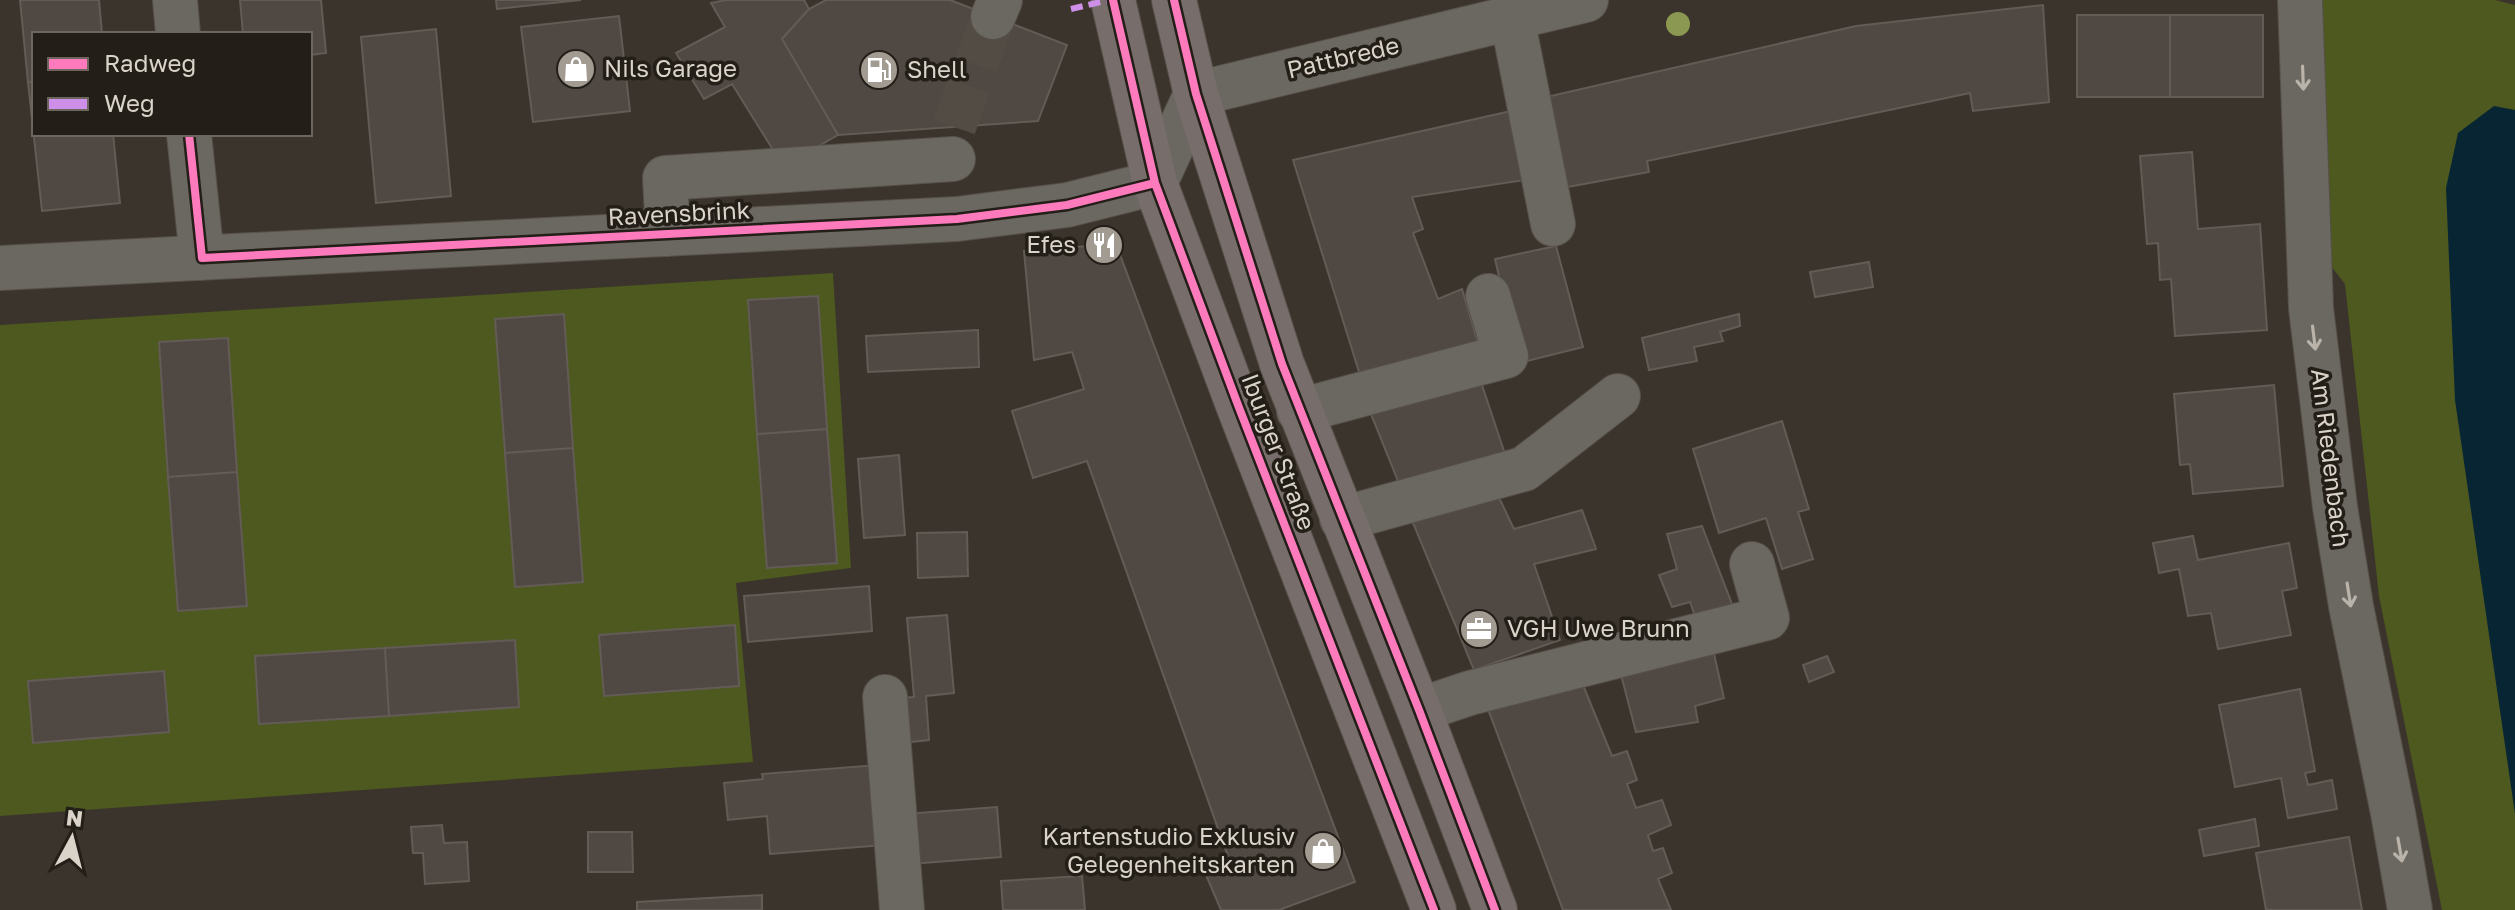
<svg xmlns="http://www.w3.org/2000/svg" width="2515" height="910" font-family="'Golos Text',sans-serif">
	<rect width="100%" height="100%" fill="#3b342c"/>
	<path fill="#4d591f" d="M2320,0H2495L2515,5V910H2442L2379,596L2345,284L2327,261Z
		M833,273L851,568L736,583L753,762L0,816V325Z"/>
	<path fill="#082533" d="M2494,106L2515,110V814L2455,400L2446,188L2458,133Z"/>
	<path fill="#4f4843" stroke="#625b56" stroke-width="2" d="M20,0H99L102,34H34V81L28,82Z
		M240,0H321L326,53L310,55V34H243Z
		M496,0H581L497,9Z
		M726,0H804L809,9L782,39L838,135L810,151L775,153L732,84L704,99L676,53L725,27L711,3Z
		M826,0H950L1067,45L1038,121L838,135L782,39L809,9Z
		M2043,5L2049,102L1973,111L1970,93L1647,161L1649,172L1562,188L1542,98L1856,26Z
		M2077,15H2170V97H2077Z
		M2170,15H2263V97H2170Z
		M619,16L630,111L533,122L521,27Z
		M436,29L451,196L376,203L361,37Z
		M34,81V134H113L120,203L42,211L28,82Z
		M1520,109L1537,178L1412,197L1423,229L1413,233L1438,299L1462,289L1478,343L1360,375L1293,160Z
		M2192,152L2198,229L2260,224L2267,330L2175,336L2171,279L2160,280L2158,243L2147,244L2140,156Z
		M1116,244L1355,882L1279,910H1221L1206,875L1231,865L1087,461L1033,478L1012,411L1084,389L1072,352L1034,360L1024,251Z
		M1556,246L1583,347L1519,363L1495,259Z
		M1869,262L1873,287L1815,297L1810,272Z
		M818,296L827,429L757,434L748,300Z
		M564,314L573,448L505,453L495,319Z
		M1739,314L1740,326L1720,332L1723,341L1694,347L1697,361L1649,370L1642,338Z
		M978,330L979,367L868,372L866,336Z
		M228,338L237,472L168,477L159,342Z
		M1478,373L1508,463L1404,496L1369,409Z
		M2274,385L2283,486L2193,494L2190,464L2180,465L2174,394Z
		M1782,421L1809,509L1798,512L1813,559L1782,569L1766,518L1719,533L1693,449Z
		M827,429L837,563L767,568L757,434Z
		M573,448L583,582L515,587L505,453Z
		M899,455L905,535L864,538L858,459Z
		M237,472L247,606L178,611L168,477Z
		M1493,485L1514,529L1582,510L1596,549L1534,564L1560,640L1474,670L1408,511Z
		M1702,526L1737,617L1698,624L1690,602L1672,607L1659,575L1677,569L1667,534Z
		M967,532L968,576L918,578L917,533Z
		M2193,536L2198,560L2289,543L2297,588L2282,591L2291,635L2218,649L2211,613L2188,616L2179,569L2159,573L2153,543Z
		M869,586L872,631L748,642L744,596Z
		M947,615L954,693L926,696L929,740L902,743L898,698L914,697L907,618Z
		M735,625L739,686L604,696L599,635Z
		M515,640L519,707L389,716L385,648Z
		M1712,645L1724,698L1695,706L1698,722L1636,732L1619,667Z
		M385,648L389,716L259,724L255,656Z
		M1827,656L1834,672L1809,682L1803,665Z
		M164,671L169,732L33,743L28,681Z
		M1583,685L1612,756L1627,751L1637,780L1627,784L1636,808L1662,800L1671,825L1648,835L1653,851L1663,848L1672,873L1658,879L1671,910H1563L1488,709Z
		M2300,689L2315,771L2305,773L2308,785L2332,780L2337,809L2288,818L2281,778L2235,787L2219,705Z
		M878,765L884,845L770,854L767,816L728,820L724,783L763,779L762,774Z
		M997,807L1001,857L910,864L906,814Z
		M2255,819L2259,846L2204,856L2199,830Z
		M442,825L444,843L467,842L469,881L425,884L423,853H413L411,827Z
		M588,832H632L633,872H588Z
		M2349,837L2362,910H2266L2256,853Z
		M1082,876L1085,910H1003L1001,881Z
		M762,895V910H637V902Z"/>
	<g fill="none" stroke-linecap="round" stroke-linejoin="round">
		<path stroke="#534c44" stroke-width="44" stroke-dasharray="44 22" stroke-linecap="butt" d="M954,127L993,17"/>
		<defs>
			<path id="minor" d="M175,0L178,34
				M2300,0L2311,308L2335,507L2351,606L2393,813L2410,910
				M993,17L1000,0
				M1512,18L1553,224
				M189,134L202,258
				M668,234L665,178L953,159
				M0,268L957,219L1067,205L1155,183L1196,94L1586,0
				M1299,411L1506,356L1488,296
				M1342,519L1524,469L1618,396
				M885,697L902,910
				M1419,710L1470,693L1767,618L1752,564"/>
			<path id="major" d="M1113,0L1155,183L1238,405L1434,910
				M1174,0L1196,94L1282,364L1419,710L1495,910"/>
		</defs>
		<use href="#minor" stroke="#565049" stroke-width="46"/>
		<use href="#major" stroke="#565049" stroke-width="46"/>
		<use href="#minor" stroke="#6b6761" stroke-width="44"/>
		<use href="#major" stroke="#776d6b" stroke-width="44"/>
		<path stroke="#ce8fe9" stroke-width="6" stroke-dasharray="12 6" stroke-linecap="butt" d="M1071,9L1109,0"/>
		<defs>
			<path id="cycleway" d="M1113,0L1155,183L1238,405L1434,910
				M1174,0L1196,94L1282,364L1419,710L1495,910
				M189,134L202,258L957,219L1067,205L1155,183"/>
		</defs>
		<use href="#cycleway" stroke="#231e17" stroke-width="13"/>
		<use href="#cycleway" stroke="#fd7abc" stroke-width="8"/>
	</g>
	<circle fill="#8a9851" cx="1678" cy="24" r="12"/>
	<defs><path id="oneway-shaft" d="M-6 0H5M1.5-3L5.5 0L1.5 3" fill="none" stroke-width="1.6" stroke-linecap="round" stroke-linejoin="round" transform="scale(2)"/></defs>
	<g stroke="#b9b3aa">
		<use href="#oneway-shaft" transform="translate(2303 78) rotate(88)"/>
		<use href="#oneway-shaft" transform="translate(2314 338) rotate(83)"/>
		<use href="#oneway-shaft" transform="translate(2349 595) rotate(81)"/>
		<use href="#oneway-shaft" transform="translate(2400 850) rotate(80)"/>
	</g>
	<defs>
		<symbol id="shop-disc" viewBox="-11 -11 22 22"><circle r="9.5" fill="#a29b92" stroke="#231e17"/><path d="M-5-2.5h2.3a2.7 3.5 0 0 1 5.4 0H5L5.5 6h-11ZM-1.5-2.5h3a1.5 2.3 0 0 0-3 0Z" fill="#fff"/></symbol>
		<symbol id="fuel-disc" viewBox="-11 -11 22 22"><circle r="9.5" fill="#a29b92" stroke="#231e17"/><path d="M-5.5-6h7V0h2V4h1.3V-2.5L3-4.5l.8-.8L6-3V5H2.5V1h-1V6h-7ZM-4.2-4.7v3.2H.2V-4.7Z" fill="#fff"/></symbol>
		<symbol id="restaurant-disc" viewBox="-11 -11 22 22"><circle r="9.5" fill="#a29b92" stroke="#231e17"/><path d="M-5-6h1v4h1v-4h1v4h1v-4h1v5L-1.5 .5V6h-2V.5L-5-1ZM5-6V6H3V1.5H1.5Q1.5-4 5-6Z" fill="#fff"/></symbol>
		<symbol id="office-disc" viewBox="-11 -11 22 22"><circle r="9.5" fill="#a29b92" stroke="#231e17"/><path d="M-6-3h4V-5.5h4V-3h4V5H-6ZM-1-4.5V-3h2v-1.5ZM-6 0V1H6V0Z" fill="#fff"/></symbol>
	</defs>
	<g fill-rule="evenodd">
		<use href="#shop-disc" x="554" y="47" width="44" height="44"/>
		<use href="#fuel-disc" x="857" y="48" width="44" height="44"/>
		<use href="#restaurant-disc" x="1082" y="223" width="44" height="44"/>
		<use href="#office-disc" x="1457" y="607" width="44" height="44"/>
		<use href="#shop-disc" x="1301" y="829" width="44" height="44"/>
	</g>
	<g text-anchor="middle" stroke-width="7" stroke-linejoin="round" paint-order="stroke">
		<g font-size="24" fill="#dad3c9" stroke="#231e17">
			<text transform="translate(1343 58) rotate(-13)" y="8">Pattbrede</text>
			<text transform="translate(679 214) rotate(-3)" y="8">Ravensbrink</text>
			<text transform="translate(1278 452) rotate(69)" y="8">Iburger Straße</text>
			<text transform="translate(2330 458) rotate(83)" y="8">Am Riedenbach</text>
		</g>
		<g font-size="24" fill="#dad3c9" stroke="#231e17" text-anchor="start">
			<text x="604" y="77">Nils Garage</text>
			<text x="907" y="78">Shell</text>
			<text x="1076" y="253" text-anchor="end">Efes</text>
			<text x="1507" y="637">VGH Uwe Brunn</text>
			<text x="1295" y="845" text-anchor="end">Kartenstudio Exklusiv<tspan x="1295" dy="28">Gelegenheitskarten</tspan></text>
		</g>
	</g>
	<rect x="32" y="32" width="280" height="104" fill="#231e17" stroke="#6c665e" stroke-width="2"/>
	<rect x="48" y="58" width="40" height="12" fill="#fd7abc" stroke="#6c665e" stroke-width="2"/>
	<text x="104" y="72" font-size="24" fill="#dad3c9">Radweg</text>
	<rect x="48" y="98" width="40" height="12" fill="#ce8fe9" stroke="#6c665e" stroke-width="2"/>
	<text x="104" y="112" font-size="24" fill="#dad3c9">Weg</text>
	<g transform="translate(72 838) rotate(7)" stroke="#231e17" stroke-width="6" paint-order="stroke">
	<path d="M0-6L14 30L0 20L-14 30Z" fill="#dad3c9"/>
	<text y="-12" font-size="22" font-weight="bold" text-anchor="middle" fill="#dad3c9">N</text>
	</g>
</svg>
